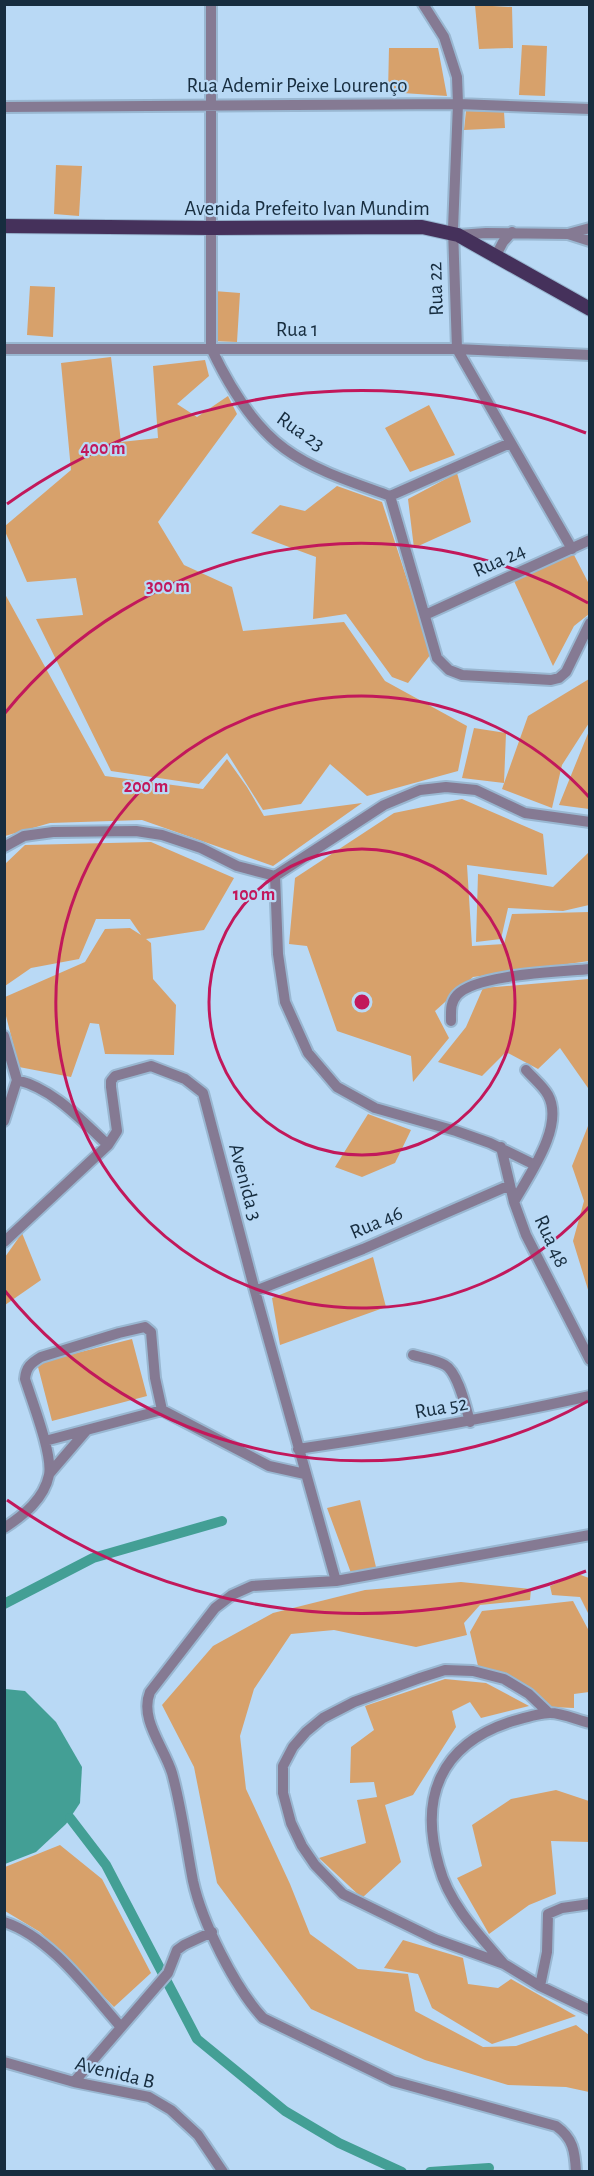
<svg xmlns="http://www.w3.org/2000/svg" width="594" height="2176" font-family="'Alegreya Sans',sans-serif">
	<rect width="100%" height="100%" fill="#b9d9f5"/>
	<path fill="#d7a16b" d="M475,5L512,7L513,48L479,49Z
		M522,45L547,46L545,96L519,95Z
		M389,48H438L447,96L388,92Z
		M466,111L504,112L505,128L464,130Z
		M56,165L82,166L79,216L54,214Z
		M30,286L55,287L53,337L27,335Z
		M214,291L240,293L237,342L212,341Z
		M111,357L121,442L158,438L153,366L205,360L209,376L177,404L197,417L228,396L237,414L158,522L184,565L232,587L243,631L344,622L385,681L467,726L458,771L367,796L330,764L301,804L263,810L227,753L199,784L111,771L36,619L83,615L76,578L27,582L4,529L5,526L71,470L61,363Z
		M429,405L455,455L410,472L385,428Z
		M457,473L471,522L414,548L408,499Z
		M337,486L382,502L431,654L408,683L392,677L346,614L313,619L316,557L251,533L280,505L305,511Z
		M573,553L589,584V614L574,626L553,666L514,581Z
		M5,594L105,776L203,789L227,759L247,787L264,816L362,803L273,866L142,820L50,823L5,836Z
		M589,679V723L562,765L552,808L502,789L528,716Z
		M474,728L506,733L504,783L462,778Z
		M589,731V809L559,805Z
		M462,799L543,834L547,875L467,865L472,946L504,944L512,914L589,912V961L473,977L435,1011L449,1038L413,1082L411,1056L337,1031L307,946L289,944L295,878L394,813Z
		M151,842L234,878L204,930L146,939L151,943L153,979L176,1005L174,1055L105,1054L99,1024L90,1023L71,1077L19,1067L5,1012V997L85,962L105,929L130,928L141,935L130,919H96L79,959L31,968L5,986V864L25,845Z
		M589,852V905L563,911L508,908L501,939L476,942L478,874L553,887Z
		M589,979H590L589,1293L573,1241L584,1201L572,1166L588,1126V1088L560,1048L538,1069L506,1052L482,1076L438,1062L466,1027L483,988Z
		M368,1114L411,1130L395,1163L362,1177L335,1167Z
		M22,1233L41,1280L5,1305V1257Z
		M373,1257L386,1307L280,1345L272,1298Z
		M132,1339L147,1396L52,1421L37,1363Z
		M360,1500L376,1567L351,1573L327,1508Z
		M578,1574L589,1578V1615L580,1597L552,1595L550,1586Z
		M461,1582L531,1589L530,1600L480,1605L464,1623L467,1635L416,1647L334,1630L291,1634L254,1689L240,1736L246,1789L290,1884L310,1934L358,1969L408,1974L415,2011L483,2047L516,2046L576,2025L589,2035V2092L566,2087L508,2085L425,2060L311,2009L217,1883L194,1767L162,1705L213,1646L273,1613L365,1590Z
		M573,1601L589,1631V1692L574,1694V1708L552,1707L478,1666L470,1632L482,1611Z
		M445,1679L486,1683L529,1706L481,1718L470,1702L452,1711L456,1727L413,1795L385,1805L401,1862L362,1898L319,1858L366,1843L357,1800L377,1797L374,1782L350,1783L351,1747L374,1730L365,1706Z
		M556,1790L589,1801V1842L551,1841L556,1894L529,1905L489,1934L457,1878L482,1866L472,1825L511,1799Z
		M60,1845L102,1879L151,1973L114,2007L40,1932L5,1911V1867Z
		M403,1940L463,1958L468,1984L498,1988L511,1979L576,2016L492,2044L432,2008L418,1974L384,1968Z"/>
	<path fill="#439f95" d="M5,1689L25,1691L56,1722L82,1767L80,1803L66,1824L36,1852L5,1864Z"/>
	<g fill="none" stroke-linecap="round" stroke-linejoin="round">
		<path stroke="#439f95" stroke-width="10" d="M4,1604L93,1558L222,1521
			M70,1818L106,1865L197,2039L285,2111L339,2143L402,2172
			M430,2172L489,2168"/>
		<defs>
			<path id="minor" d="M211,4V348C228,384 252,425 285,449C315,471 355,483 390,496L437,658L449,670L462,675L551,680L559,678L566,672L590,623
				M423,4L444,37L457,77L458,104L453,229L457,349L572,549
				M4,107L458,104L590,109
				M568,234L590,241
				M458,235L486,233L568,234L590,228
				M495,257L503,242L512,232
				M4,349H457L590,355
				M390,496L510,443
				M425,615L590,540
				M4,847L24,836L53,832L136,831L162,835L201,848L237,866L275,876L384,805L420,790L446,787L476,790L525,813L590,822
				M275,876L278,954L285,1002L308,1053L337,1087L375,1108L456,1131L490,1143L535,1165
				M451,1021C451,1011 450,1003 457,995C476,974 561,972 590,969
				M4,1036L17,1080
				M4,1121L17,1080C54,1089 81,1120 108,1145
				M501,1147L514,1202L526,1235L590,1360
				M514,1202C529,1175 565,1126 548,1095C543,1086 533,1078 526,1070
				M4,1242L108,1145L117,1131L111,1087V1081L115,1076L151,1066L185,1079L203,1093L255,1291L336,1581
				M255,1291L363,1249L510,1185
				M413,1355C423,1358 436,1360 445,1365C458,1372 466,1408 470,1422
				M45,1441L162,1410
				M298,1449C396,1435 493,1417 590,1396
				M50,1473L86,1431
				M4,1528C24,1515 44,1499 49,1475C53,1455 32,1401 25,1379C26,1367 31,1363 41,1357L119,1333L145,1327L151,1332L155,1378L162,1410L269,1466L305,1474
				M549,1713L529,1694L504,1679L473,1671L445,1670L420,1678L354,1702L323,1718L306,1732L293,1747L283,1766V1793L291,1823L302,1846L315,1865L343,1894L435,1939L504,1964L540,1986L590,2010
				M4,1922C51,1937 89,1991 121,2027
				M504,1964C479,1935 449,1904 439,1866C419,1798 440,1745 510,1722C521,1719 538,1713 550,1713C562,1713 577,1720 590,1723
				M540,1986L547,1952L548,1914L562,1908L590,1904
				M4,2062L74,2082L149,2097L171,2110L198,2135L223,2172
				M74,2082L168,1973L177,1950L184,1945L212,1932
				M576,2172C575,2151 573,2138 556,2126L393,2081L263,2018C235,1988 202,1922 193,1881C186,1845 182,1809 172,1773C164,1747 139,1719 150,1692L215,1608L232,1595L252,1586L336,1581L590,1535"/>
			<path id="major" d="M4,226L212,228L422,227L458,235L590,309"/>
		</defs>
		<use href="#minor" stroke="#99b7d1" stroke-width="14"/>
		<use href="#major" stroke="#99b7d1" stroke-width="16"/>
		<use href="#minor" stroke="#857a93" stroke-width="10"/>
		<use href="#major" stroke="#45315b" stroke-width="14"/>
	</g>
	<g fill="none" stroke="#c2185b" stroke-width="3">
		<circle cx="362" cy="1002" r="153"/>
		<path d="M589 1207A306 306 0 1 1 589 797"/>
		<path d="M588 1401A459 459 0 0 1 5 1291M5 713A459 459 0 0 1 588 603"/>
		<path d="M586 1571A612 612 0 0 1 7 1500M7 504A612 612 0 0 1 586 433"/>
	</g>
	<g text-anchor="middle" stroke-width="4.5" stroke-linejoin="round" paint-order="stroke">
		<g font-size="21" fill="#172d3f" stroke="#b9d9f5">
			<text x="297" y="92">Rua Ademir Peixe Lourenço</text>
			<text x="307" y="215">Avenida Prefeito Ivan Mundim</text>
			<text transform="translate(435 289) rotate(-92)" y="7">Rua 22</text>
			<text x="297" y="336">Rua 1</text>
			<text transform="translate(301 431) rotate(35)" y="7">Rua 23</text>
			<text transform="translate(499 560) rotate(-24)" y="7">Rua 24</text>
			<text transform="translate(246 1182) rotate(75)" y="7">Avenida 3</text>
			<text transform="translate(376 1222) rotate(-23)" y="7">Rua 46</text>
			<text transform="translate(552 1241) rotate(65)" y="7">Rua 48</text>
			<text transform="translate(441 1407) rotate(-10)" y="7">Rua 52</text>
			<text transform="translate(115 2072) rotate(14)" y="7">Avenida B</text>
		</g>
	</g>
	<circle cx="362" cy="1002" r="9" fill="#c2185b" stroke="#b9d9f5" stroke-width="3"/>
	<g font-size="18" text-anchor="middle" font-weight="bold" fill="#c2185b" stroke="#b9d9f5" stroke-width="4.5" stroke-linejoin="round" paint-order="stroke">
		<text x="103" y="454">400 m</text>
		<text x="168" y="592">300 m</text>
		<text x="146" y="792">200 m</text>
		<text x="254" y="900">100 m</text>
	</g>
	<rect width="594" height="2176" fill="none" stroke="#172d3f" stroke-width="12"/>
</svg>
